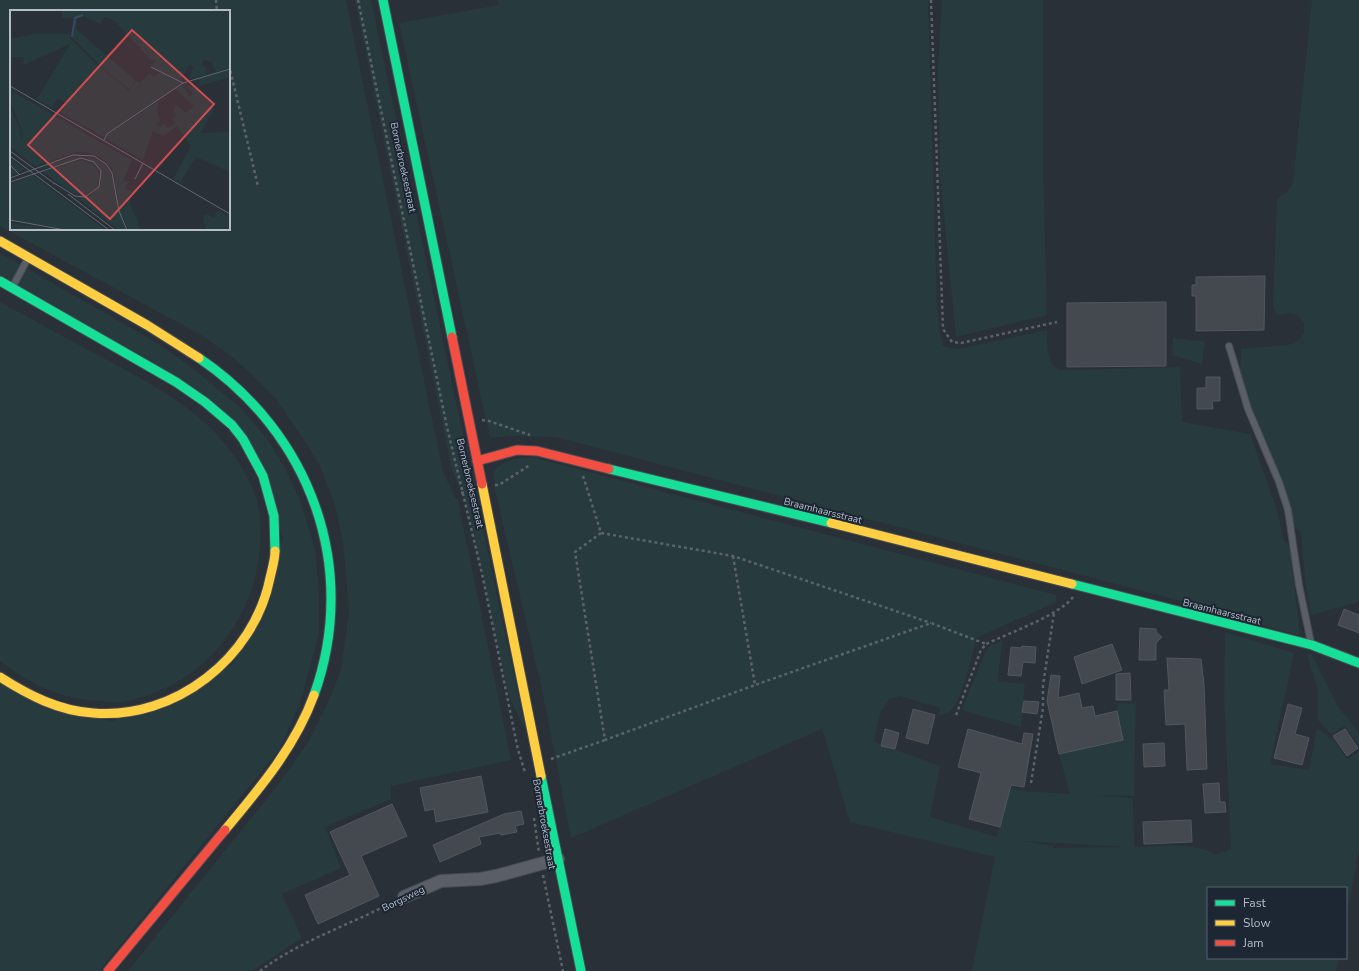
<svg xmlns="http://www.w3.org/2000/svg" width="1359" height="971" font-family="'Nunito Sans',sans-serif">
	<rect width="100%" height="100%" fill="#2a3038"/>
	<path fill="#273a3e" fill-rule="evenodd" d="M0,0H346L443,472L459,505L511,760L391,786V799L325,827L341,868L282,894L302,938L252,971H128L281,781L310,739L330,698L341,670L349,610L343,542L334,502L320,466L308,446L276,399L254,377L236,360L201,335L0,226ZM11,11H229V229H11Z
		M355,0H371L526,732L509,697L466,503L452,470Z
		M499,0H928L937,302L940,333L943,346L958,349L1047,330C1048,344 1045,365 1061,370L1180,367L1182,422L1250,434L1277,510L1284,541L1290,546L1300,636L1184,602L556,437L514,436L490,438L399,23L499,5Z
		M942,0H1043V165L1047,315L956,337L940,175L938,68Z
		M1312,0H1359V602L1311,615L1305,579L1301,533L1295,528L1284,488L1246,394L1240,374L1241,349L1293,344C1316,333 1301,304 1278,316L1274,309L1273,303L1277,199L1289,190L1293,182Z
		M0,253L157,343L190,366L242,409L267,439L285,468L300,500L315,549L319,593V633L300,703L279,750L99,971H0V684L111,722L232,665L283,538L236,424L0,276Z
		M0,302C36,321 71,341 107,360C151,384 199,408 229,449C241,464 251,482 257,501C261,516 261,533 260,548C254,624 199,689 123,702C116,703 108,702 101,701C62,700 30,684 0,661Z
		M1173,338L1205,342L1202,364L1172,355Z
		M532,457L1056,595V602L976,638C973,654 963,698 952,709C949,713 944,714 940,715L939,714L940,708L900,696L889,699L879,715L874,742L940,766L930,817L997,837L1010,788L1025,791L1070,794L1059,754L1123,740L1117,711L1118,704L1136,703L1134,796L1094,795L1133,798L1134,847C1157,847 1197,841 1215,855L1231,849L1224,698L1225,632L1294,653L1270,764L1309,770L1317,728L1334,741L1347,759L1359,752V850L1346,918V888H1208V958H1339L1336,971H972L995,857L850,822L822,729L571,838L541,685L494,486V471C505,459 516,458 532,457ZM1024,841L1125,847L1054,848L1053,846Z
		M1002,641L998,681L1025,684L1021,727L965,711L962,709L985,653L991,645Z
		M1309,654L1312,655L1337,705L1359,733V746L1345,726L1331,734L1318,720V690L1307,655Z"/>
	<path fill="#444950" stroke="#52575f" d="M1265,276L1264,330L1196,331V296H1192V285H1196V277Z
		M1166,302V366L1067,367V303Z
		M1206,377H1220V401H1212L1213,409H1197V388H1206Z
		M1344,609L1359,615V633L1338,625Z
		M1140,628L1156,629V632L1162,637L1156,643V660H1139Z
		M1112,644L1122,670L1082,684L1074,657Z
		M1022,646L1036,647L1035,663L1023,662L1021,676L1008,675L1011,647L1021,648Z
		M1167,658L1201,659L1204,684L1207,769L1187,770L1185,724L1166,725L1164,690H1169Z
		M1130,673L1131,700H1116V674Z
		M1051,675L1060,676L1058,698L1079,693L1082,708L1093,706L1095,716L1117,711L1123,740L1059,754L1047,701Z
		M1024,701L1039,702L1037,714L1022,712Z
		M1288,704L1302,708L1295,734L1309,738L1302,765L1274,758Z
		M913,709L935,715L928,744L906,738Z
		M885,729L899,733L895,749L881,746Z
		M968,729L1022,744L1024,733L1033,734L1024,787L1011,785L1000,827L969,819L981,773L958,767Z
		M1345,729L1358,748L1347,756L1333,736Z
		M1164,743L1165,766L1144,767L1143,744Z
		M481,776L488,812L436,822L434,809L425,811L420,788Z
		M1219,783L1220,802H1225L1226,812L1205,813L1203,784Z
		M392,804L407,836L361,856L379,896L318,924L305,895L350,875L330,832Z
		M521,811L524,824L515,826L517,832L501,835L500,833L479,837L481,844L440,862L433,845L504,814Z
		M1191,820L1192,842L1144,844L1143,822Z"/>
	<g fill="none" stroke-linecap="round" stroke-linejoin="round">
		<defs>
			<path id="lane" d="M13,286L27,260
				M1229,346L1248,409L1279,482L1288,510L1299,585L1311,643"/>
			<path id="street" d="M404,897L441,881L480,879L496,876L558,859"/>
			<path id="fast" d="M383,0L452,337
				M0,281L176,382L205,402L232,425L243,439L263,476L274,516L275,551
				M199,358C310,433 360,567 314,695
				M609,469L831,523
				M1072,584L1312,645L1359,663
				M541,776L581,971"/>
			<path id="slow" d="M0,241L147,325L199,358
				M482,484L541,776
				M831,523L1072,584
				M0,677C28,695 59,711 93,713C175,720 254,658 270,578C272,569 275,560 275,551
				M225,830C260,788 295,747 314,695"/>
			<path id="jam" d="M452,337L482,484
				M477,461L517,450L537,451L609,469
				M108,971L225,830"/>
		</defs>
		<use href="#lane" stroke="#484c53" stroke-width="8"/>
		<use href="#street" stroke="#484c53" stroke-width="14"/>
		<use href="#fast" stroke="#484c53" stroke-width="11"/>
		<use href="#slow" stroke="#484c53" stroke-width="11"/>
		<use href="#jam" stroke="#484c53" stroke-width="11"/>
		<path stroke="#5d636a" stroke-width="2.5" stroke-dasharray="3 3" stroke-linecap="butt" d="M216,0L217,11
			M358,0L447,427L483,578L518,750L525,772
			M931,0L943,329L952,342L961,343L1057,322
			M229,65L258,186
			M482,420L489,421L530,435
			M583,476L601,533L733,556L931,623
			M495,485H499L530,465
			M461,493L470,491
			M601,533L575,552L605,740L755,685
			M733,556L755,685L931,623L986,644
			M956,715L981,650L986,644C1009,633 1060,615 1073,597
			M551,759L605,740
			M1031,783L1043,708V685L1054,613
			M534,818L539,853
			M543,875L563,971
			M260,971C301,940 350,925 395,901"/>
		<use href="#lane" stroke="#5a5e66" stroke-width="6"/>
		<use href="#street" stroke="#5a5e66" stroke-width="12"/>
		<use href="#fast" stroke="#16e098" stroke-width="9"/>
		<use href="#slow" stroke="#ffcf43" stroke-width="9"/>
		<use href="#jam" stroke="#f24e42" stroke-width="9"/>
	</g>
	<g text-anchor="middle" stroke-width="4" stroke-linejoin="round" paint-order="stroke">
		<g font-size="10" fill="#b4bcc9" stroke="#1d2633">
			<text transform="translate(404 167) rotate(78)" y="4">Bornerbroeksestraat</text>
			<text transform="translate(471 483) rotate(77)" y="4">Bornerbroeksestraat</text>
			<text transform="translate(823 510) rotate(14)" y="4">Braamhaarsstraat</text>
			<text transform="translate(1222 611) rotate(14)" y="4">Braamhaarsstraat</text>
			<text transform="translate(545 824) rotate(80)" y="4">Bornerbroeksestraat</text>
			<text transform="translate(403 898) rotate(-26)" y="4">Borgsweg</text>
		</g>
	</g>
	<g transform="translate(10 10)">
		<rect width="220" height="220" fill="#2a3038"/>
		<path d="M52,0H220V58L206,62L201,51L194,50L191,54L196,58L195,64L204,62V63L179,69L183,57L179,55L170,71L144,58L142,56L146,50H141L105,11L95,7L90,14L73,6L67,8L66,19L125,70L120,80L96,61L62,27L65,9L52,8ZM24,24H60V28L83,51L119,81L126,71L130,73L139,63L144,67L150,62L171,73L93,127L51,103L57,93L51,90L48,88L42,98L27,89L60,34L13,55L14,47H0V29ZM220,60V67L190,76L188,68ZM173,74L189,79L204,98L191,123L220,122V162L186,147L170,173L163,169L181,136L167,116L153,126L143,121L133,150L96,129L97,125L149,91L147,101L151,109L146,115L148,117L155,114L158,118L165,114L162,109L167,105L163,103L166,96L164,92L176,103L184,96L165,79L172,75L180,86L183,83ZM0,80L122,150L113,170L118,172L115,179L121,181L120,194L131,220H119L117,217L110,199L104,165L101,157L90,147L79,143L67,142L25,156L0,137V96L10,119L11,128L13,129L11,118L0,92ZM64,147L83,148L93,153L101,163L116,220H109L65,186H80L91,174V161L77,148L30,160L28,158ZM0,149L15,159L0,166ZM70,150L83,154L89,163L87,178L74,185L62,183L33,162ZM23,165L95,220H58L0,210V174ZM208,200L220,208V220H196L193,209L194,206L197,204L204,208ZM0,213L22,216L46,220H0Z" fill="#273a3e"/>
		<path fill="none" stroke="#384963" stroke-width="2" d="M62,27L65,8L73,5"/>
		<path fill="none" stroke="#616872" stroke-width="1" d="M141,57L173,73M0,76L220,204M94,130L97,124L173,73L220,59M0,141L45,174M0,146L99,220M0,155L9,164M0,168L63,145L84,146L96,154L102,163L109,201L117,220M125,169L133,153M0,172L71,148L84,152L91,161L89,177L75,187L65,186L44,173M58,184L105,220M0,210L55,220"/>
		<path fill="#ce4d50" fill-opacity="0.15" stroke="#ce4d50" stroke-width="2" d="M122,20L204,94L100,209L18,135Z"/>
		<rect width="220" height="220" fill="none" stroke="#b4bcc9" stroke-width="2"/>
	</g>
	<rect x="1207" y="887" width="140" height="72" fill="#1d2633" stroke="#59626f"/>
	<rect x="1215" y="900" width="20" height="6" fill="#16e098" stroke="#59626f"/>
	<text x="1243" y="907" font-size="12" fill="#b4bcc9">Fast</text>
	<rect x="1215" y="920" width="20" height="6" fill="#ffcf43" stroke="#59626f"/>
	<text x="1243" y="927" font-size="12" fill="#b4bcc9">Slow</text>
	<rect x="1215" y="940" width="20" height="6" fill="#f24e42" stroke="#59626f"/>
	<text x="1243" y="947" font-size="12" fill="#b4bcc9">Jam</text>
</svg>
